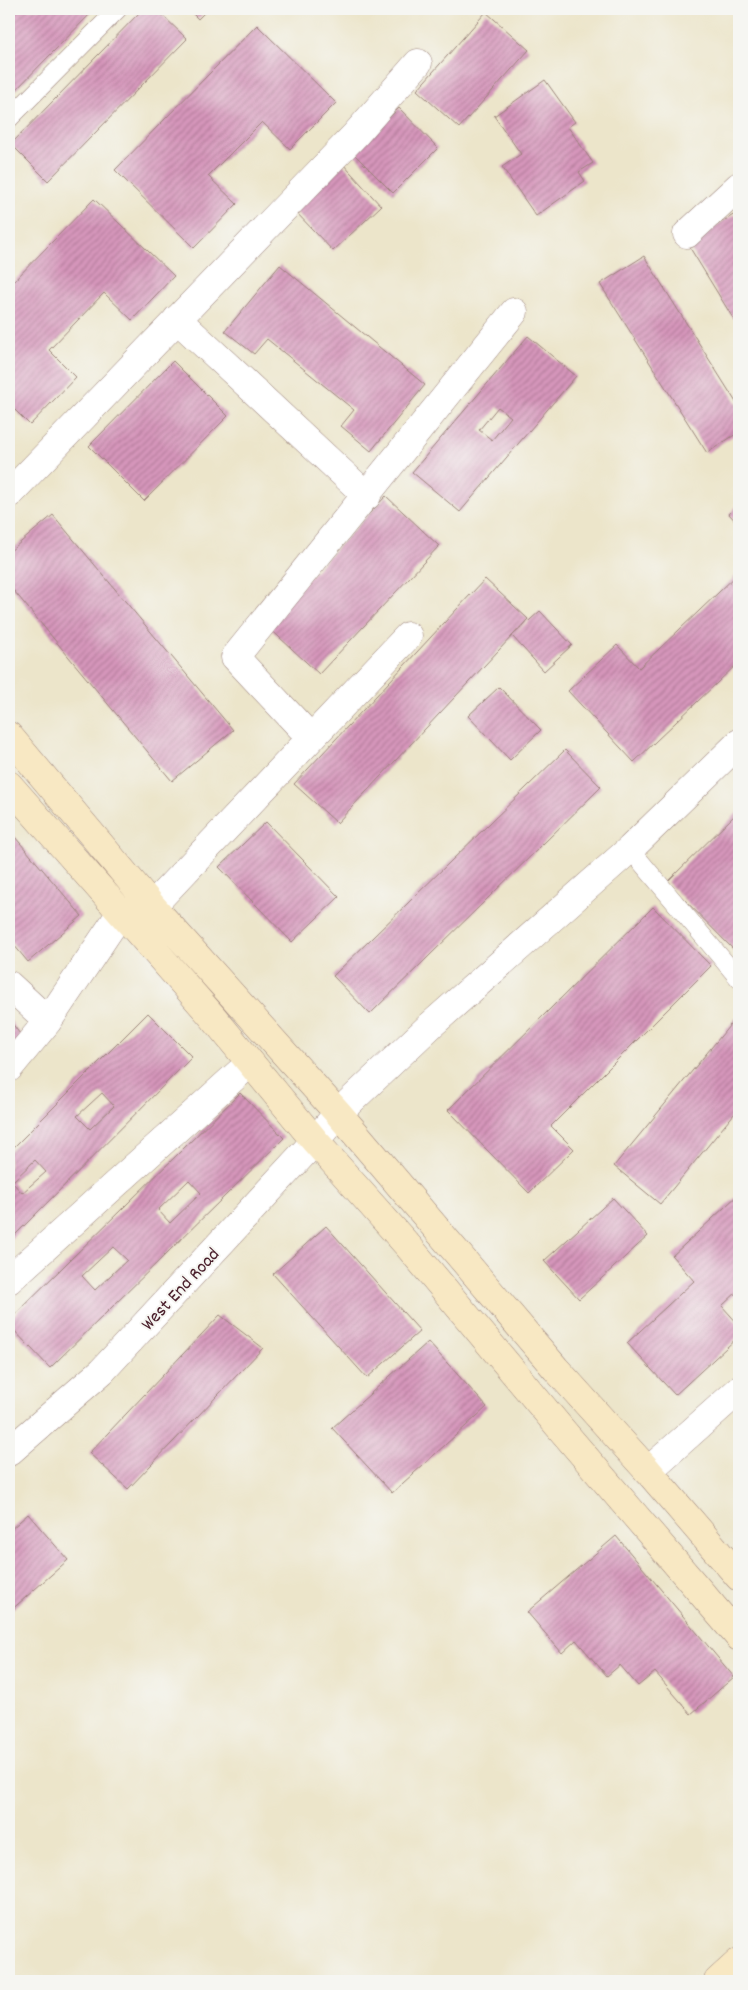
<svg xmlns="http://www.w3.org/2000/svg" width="748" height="1990" font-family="Dekko,sans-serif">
	<defs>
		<pattern id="building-hatch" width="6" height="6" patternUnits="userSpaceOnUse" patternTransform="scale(1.25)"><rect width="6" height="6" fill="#d696bb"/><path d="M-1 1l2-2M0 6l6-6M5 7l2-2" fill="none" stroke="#b07a98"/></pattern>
	</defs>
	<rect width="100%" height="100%" fill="#f6f6f2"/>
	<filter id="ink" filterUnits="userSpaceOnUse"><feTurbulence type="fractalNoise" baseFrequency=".02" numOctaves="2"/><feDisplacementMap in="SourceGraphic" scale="10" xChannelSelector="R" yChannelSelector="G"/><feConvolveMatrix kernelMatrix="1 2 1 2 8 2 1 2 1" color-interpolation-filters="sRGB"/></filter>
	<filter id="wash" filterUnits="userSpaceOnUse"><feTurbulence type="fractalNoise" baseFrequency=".0096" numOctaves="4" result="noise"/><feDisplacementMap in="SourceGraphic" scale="20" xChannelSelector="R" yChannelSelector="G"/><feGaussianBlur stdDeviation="1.12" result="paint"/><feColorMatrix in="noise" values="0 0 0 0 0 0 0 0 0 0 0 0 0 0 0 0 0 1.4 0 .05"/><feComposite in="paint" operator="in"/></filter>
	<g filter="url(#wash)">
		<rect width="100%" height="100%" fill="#ece5ca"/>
		<g id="blocks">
			<path fill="url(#building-hatch)" fill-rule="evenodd" d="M9,9H95L9,97Z
				M143,9H156L187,39L48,181L11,144Z
				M188,9H208L198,19Z
				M486,12L529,50L459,128L417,90Z
				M257,25L336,103L290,149L262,122L208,176L237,204L194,248L115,170Z
				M545,80L575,122L568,127L593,163L579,172L585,181L536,216L502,167L521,154L494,116Z
				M399,108L438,148L393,193L353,153Z
				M342,163L381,206L333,251L294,210Z
				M94,199L174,276L132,320L104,293L49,350L76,377L30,425L9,404V286Z
				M735,214L739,220V328L687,243Z
				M644,256L739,407V432L707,453L600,284Z
				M280,265L425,385L371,451L341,426L354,410L267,339L254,354L225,331Z
				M528,336L576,376L460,512L412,472ZM498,407L511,417L492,440L479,430Z
				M173,361L228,416L144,501L89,446Z
				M386,496L439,546L319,674L265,624Z
				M739,504V525L729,514Z
				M53,515L233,730L172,781L9,585V552Z
				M739,573V662L634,762L568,691L617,645L639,668Z
				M485,579L528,619L337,823L294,784Z
				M540,611L572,645L544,671L512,636Z
				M499,687L541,730L510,760L468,716Z
				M565,750L601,787L370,1014L333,976Z
				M739,811V955L667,882Z
				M266,822L339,897L292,942L219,867Z
				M9,830L82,916L28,962L9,939V865L11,863L9,861Z
				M653,907L711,966L551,1126L574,1149L529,1193L448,1110Z
				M148,1013L192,1057L9,1241V1152ZM102,1093L114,1106L90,1129L77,1116ZM35,1160L46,1172L22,1193L12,1182Z
				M739,1014V1108L660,1204L614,1166Z
				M9,1019L25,1041L9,1053Z
				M240,1093L284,1138L50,1368L9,1325V1320ZM189,1180L201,1193L170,1223L158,1210ZM113,1247L127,1260L95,1290L82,1276Z
				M739,1194V1290L722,1306L739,1325V1336L675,1395L627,1343L694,1281L672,1256Z
				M613,1198L648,1236L579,1299L544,1261Z
				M326,1226L420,1331L367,1378L273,1274Z
				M220,1315L263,1348L128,1489L89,1453Z
				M428,1342L487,1407L392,1493L332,1428Z
				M28,1514L68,1560L9,1612V1531Z
				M616,1536L734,1677L691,1714L655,1672L638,1686L620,1665L607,1676L576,1640L562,1653L527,1612Z"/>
		</g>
	</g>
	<g filter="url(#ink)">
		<use href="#blocks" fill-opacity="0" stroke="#9b827a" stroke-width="1"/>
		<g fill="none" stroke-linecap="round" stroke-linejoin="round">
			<defs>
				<path id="lane" d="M9,119L118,9
					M630,849L739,979"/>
				<path id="street" d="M687,234L739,186
					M177,319L367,496
					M9,494L355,135L418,63
					M311,738L235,657L514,312
					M152,906L408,636
					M9,985L48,1021
					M9,1068L48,1021L120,914
					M9,1280L250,1063
					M9,1452L102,1371L315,1141L338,1113L431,1025L630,849L739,743
					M648,1471L739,1390"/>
				<path id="secondary" d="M9,736L152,906L338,1113L556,1369L648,1471L739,1577
					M9,785L212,1016L315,1141L409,1247L561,1429L739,1637
					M718,1981L739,1962"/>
			</defs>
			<use href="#lane" stroke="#9b827a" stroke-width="19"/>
			<use href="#street" stroke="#9b827a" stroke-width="29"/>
			<use href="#secondary" stroke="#9b827a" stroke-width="29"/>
			<use href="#lane" stroke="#fff" stroke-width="18"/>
			<use href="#street" stroke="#fff" stroke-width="28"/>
			<use href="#secondary" stroke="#f8e8c3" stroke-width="28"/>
		</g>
	</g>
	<g text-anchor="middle" stroke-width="4" stroke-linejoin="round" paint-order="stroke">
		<g font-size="19" fill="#4a1f2b" stroke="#f6f6f2">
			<text transform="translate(179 1288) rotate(-47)" y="7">West End Road</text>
		</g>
	</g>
	<rect width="748" height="1990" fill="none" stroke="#f6f6f2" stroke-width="30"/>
</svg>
